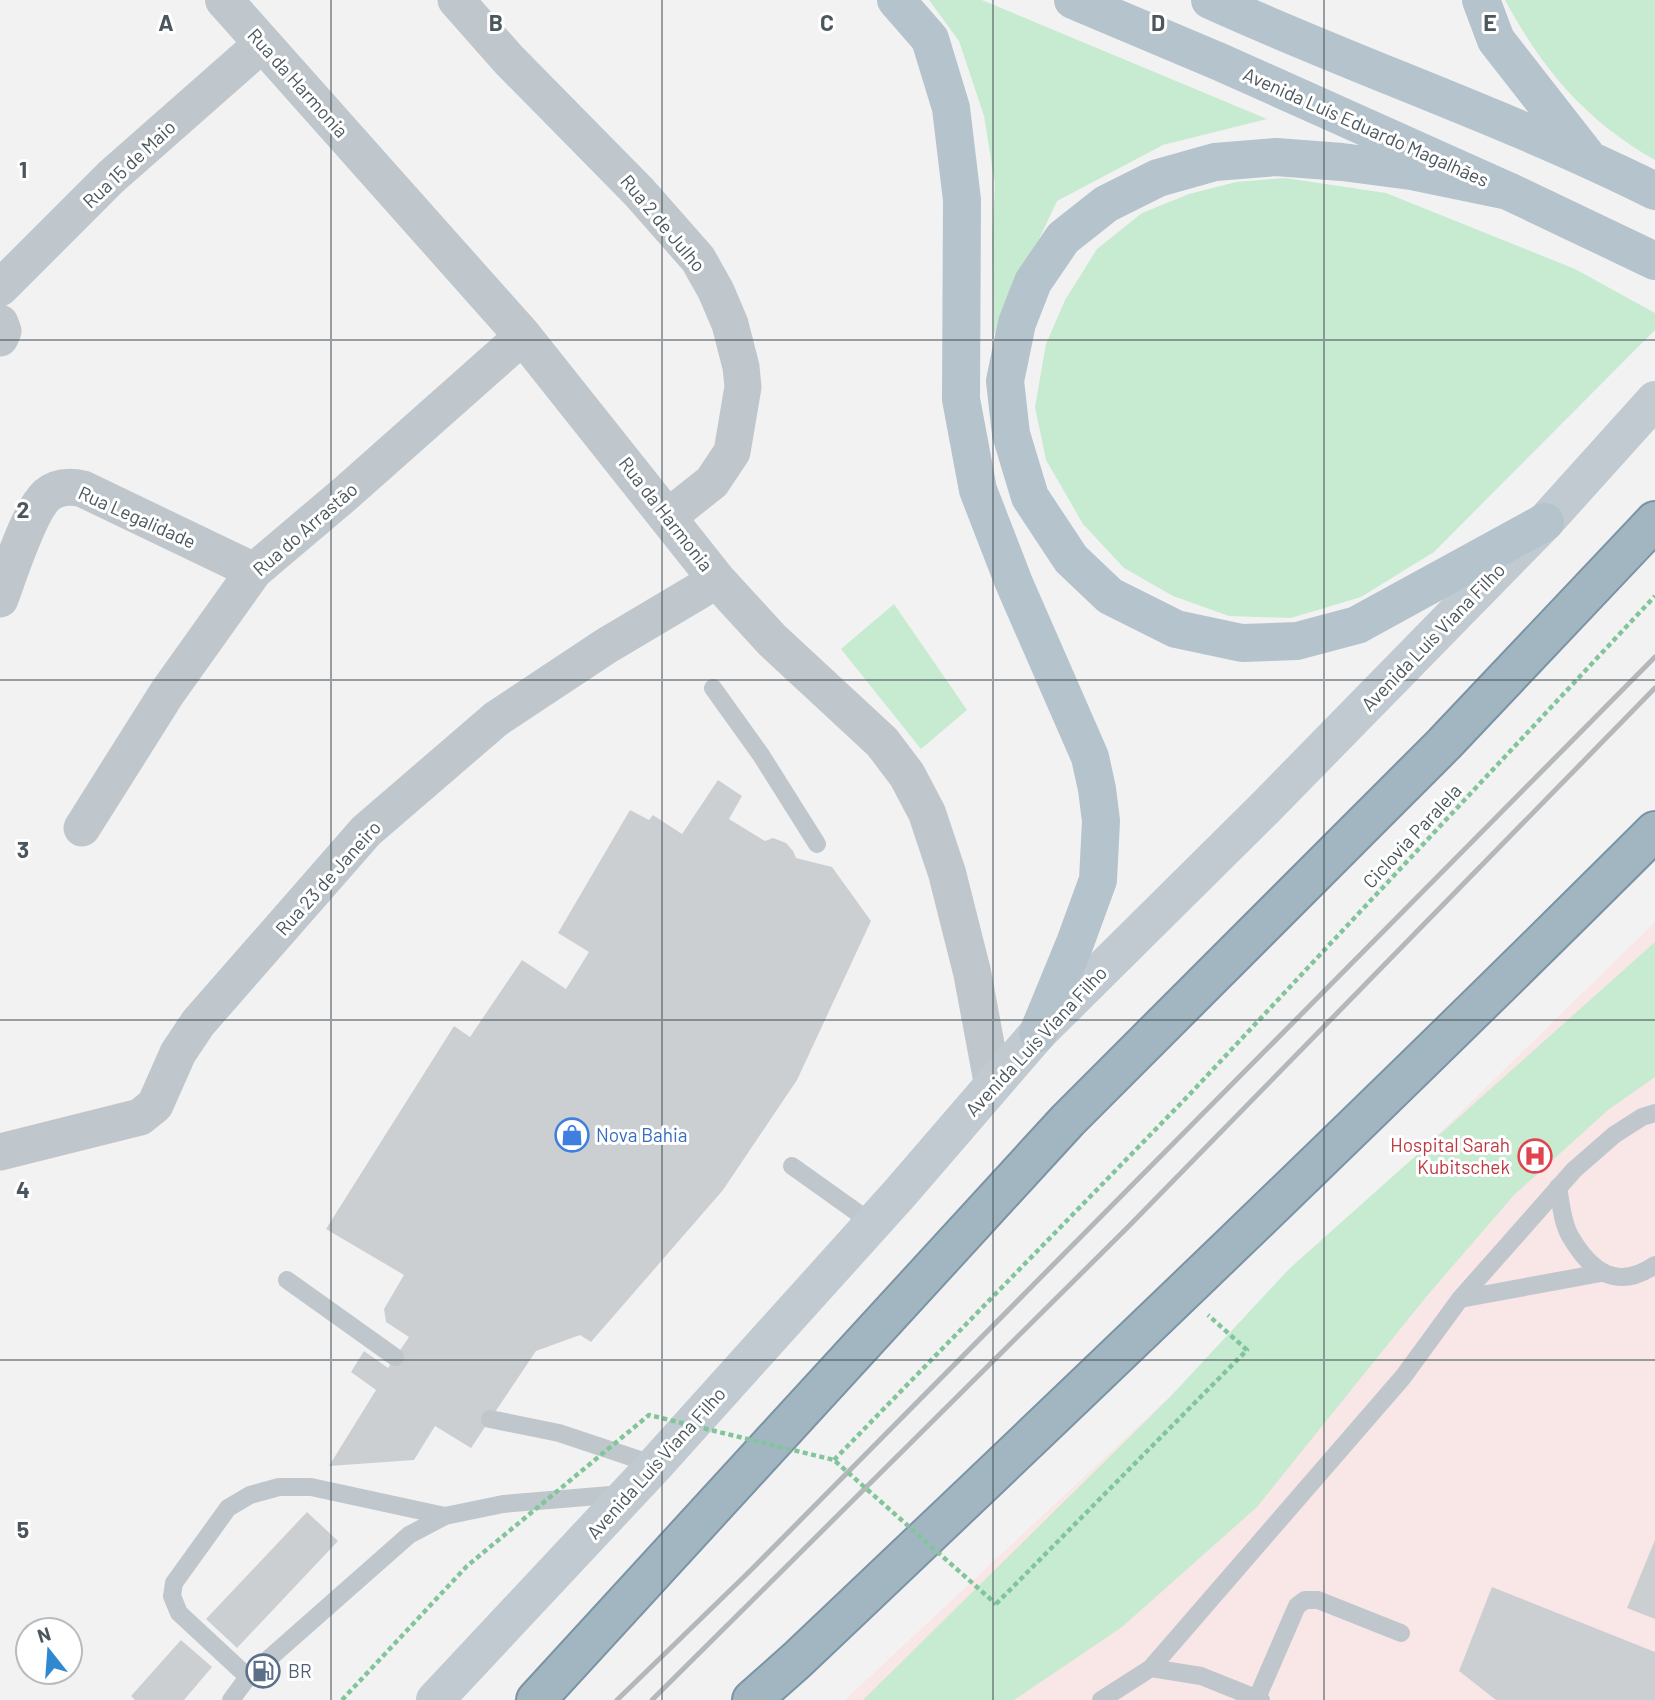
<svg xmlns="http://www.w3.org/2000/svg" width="1655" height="1700" font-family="Barlow,sans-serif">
	<rect width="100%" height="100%" fill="#f3f2f2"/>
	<path fill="#f9e6e7" d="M1655,922V1700H845L1177,1390Z"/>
	<path fill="#c6ebd0" d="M929,0H982L1267,119L1163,145L1057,201L994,335L992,241L995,184L984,116L959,41Z
		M1505,0H1655V160C1585,120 1543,70 1505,0Z
		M1285,178L1386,193L1575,269L1655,313V330L1434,552L1361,597L1291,618L1229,616L1173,596L1124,568L1083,524L1046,460L1035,407L1046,344L1065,300L1097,249L1142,213L1189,194L1236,182Z
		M894,604L967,710L921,749L841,649Z
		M1655,942V1077L1608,1110L1514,1195L1426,1297L1257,1507L1122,1627L1014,1700H863L1169,1398L1289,1269Z"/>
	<path fill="#cccfd2" d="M718,780L742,796L729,819L765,841L773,838L786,843L793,851L796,858L832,867L871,921L797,1080L723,1190L591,1342L580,1335L536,1351L471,1448L435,1426L414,1460L329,1466L376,1390L351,1372L364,1351L388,1368L409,1337L386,1322L384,1309L404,1275L326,1229L454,1026L470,1037L522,960L566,989L589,952L558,933L630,810L649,820L653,815L682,834Z
		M307,1512L338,1541L237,1648L206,1619Z
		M1655,1540V1619L1627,1608Z
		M1492,1587L1655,1652V1700H1496L1459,1671Z
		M181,1640L212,1667L184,1700H135L131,1696Z"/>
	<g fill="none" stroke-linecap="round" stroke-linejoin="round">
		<defs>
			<path id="trunk" d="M536,1700L1068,1120L1444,744L1655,521
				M752,1700L797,1660C1086,1386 1373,1112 1655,831"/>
		</defs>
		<use href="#trunk" stroke="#7b94a5" stroke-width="42"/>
		<path stroke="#82c59c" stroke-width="4.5" stroke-dasharray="5 3.5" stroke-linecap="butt" d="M834,1460L1189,1095L1655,596
			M996,1604L1247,1350L1208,1315"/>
		<path stroke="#bfc7cc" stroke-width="18" d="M713,688L761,755L817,844
			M792,1166L872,1223
			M1558,1187C1561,1203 1562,1222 1570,1236C1591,1272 1617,1291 1655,1265
			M287,1280L395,1357
			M1460,1299L1601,1273
			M490,1419L559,1433L655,1465
			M1151,1668L1201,1676L1261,1700
			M248,1677L179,1613L172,1596L174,1583L228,1508L250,1495L279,1487H311L445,1516
			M1257,1698L1297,1606L1305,1600H1318L1401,1633
			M231,1700L248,1677L409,1535L445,1516L503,1504L622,1494
			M1101,1700L1151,1668L1403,1377L1460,1299L1574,1170L1614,1135L1642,1117L1655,1113"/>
		<path stroke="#bfc7cc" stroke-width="37" d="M456,0L509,60L639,192L698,259L716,291L730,324L741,367L743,387L732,452L712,482L668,517
			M0,288L111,177L262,44
			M0,323L3,331L0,338
			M0,599C9,575 29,511 47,495C58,486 71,486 83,489L254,571
			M82,828L167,693L254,571L346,493L523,336
			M0,1152L140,1117L155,1105L178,1053L198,1023L366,831L496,719L606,646L717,580"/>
		<path stroke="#bfc7cc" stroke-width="38" d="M224,0L523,336L717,580L772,640L882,742L907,775L927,813L947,873L972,972L993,1084"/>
		<path stroke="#c0cad0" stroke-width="38" d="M435,1700L655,1465L900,1193L1038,1033L1264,809L1545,522L1655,400"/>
		<path stroke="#b5c3cc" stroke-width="38" d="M896,0L930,39L951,108L962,200L961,399L978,490L1014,583L1090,757L1097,789L1101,821L1098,880L1075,943L1038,1033
			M1073,0L1220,62L1508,191L1655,261
			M1210,0C1357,67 1511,119 1655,191
			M1481,0L1496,40L1585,154
			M1508,191L1411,171L1342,162L1276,157L1215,162L1158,178L1106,204L1063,238L1033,282L1017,323L1005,381L1011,434L1030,497L1071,559L1110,596L1176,629L1242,643L1297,641L1357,625L1545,522"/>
		<use href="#trunk" stroke="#a2b6c2" stroke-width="38"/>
		<path stroke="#b4b8bb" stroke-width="5" d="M617,1700L750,1571L1655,657
			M652,1700L1128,1227L1655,688"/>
		<path stroke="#82c59c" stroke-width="4.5" stroke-dasharray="5 3.5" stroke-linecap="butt" d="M342,1700L467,1566L649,1415L834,1460L996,1604"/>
	</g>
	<path fill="none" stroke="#4b575d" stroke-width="2" stroke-opacity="0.55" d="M331,0V1700M662,0V1700M993,0V1700M1324,0V1700M0,340H1655M0,680H1655M0,1020H1655M0,1360H1655"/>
	<defs>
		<symbol id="shop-ring" viewBox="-11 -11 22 22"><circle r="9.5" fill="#fff" stroke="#3f7fe0" stroke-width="1.5"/><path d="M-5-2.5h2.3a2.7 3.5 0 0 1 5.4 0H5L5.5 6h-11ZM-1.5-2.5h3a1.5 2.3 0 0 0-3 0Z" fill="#3f7fe0"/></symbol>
		<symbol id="hospital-ring" viewBox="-11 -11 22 22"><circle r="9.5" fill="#fff" stroke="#e0444e" stroke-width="1.5"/><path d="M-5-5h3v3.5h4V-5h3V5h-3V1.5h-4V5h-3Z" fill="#e0444e"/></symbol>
		<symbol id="fuel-ring" viewBox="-11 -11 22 22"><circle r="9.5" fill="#fff" stroke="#5c6f8a" stroke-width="1.5"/><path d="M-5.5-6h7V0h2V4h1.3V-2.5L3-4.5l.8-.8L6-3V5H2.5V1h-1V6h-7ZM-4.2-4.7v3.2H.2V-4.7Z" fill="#5c6f8a"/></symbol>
	</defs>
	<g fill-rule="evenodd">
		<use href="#shop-ring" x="553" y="1116" width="38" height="38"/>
		<use href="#hospital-ring" x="1516" y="1137" width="38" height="38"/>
		<use href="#fuel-ring" x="244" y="1652" width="38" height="38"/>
	</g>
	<g text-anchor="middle" stroke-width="6" stroke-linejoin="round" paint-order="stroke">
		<g font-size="19" fill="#4b575d" stroke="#fff">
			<text transform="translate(298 83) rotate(48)" y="7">Rua da Harmonia</text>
			<text transform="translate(1366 127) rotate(24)" y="7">Avenida Luís Eduardo Magalhães</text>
			<text transform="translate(129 164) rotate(-43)" y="7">Rua 15 de Maio</text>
			<text transform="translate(663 223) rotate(50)" y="7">Rua 2 de Julho</text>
			<text transform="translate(666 514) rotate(52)" y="7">Rua da Harmonia</text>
			<text transform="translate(137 517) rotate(24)" y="7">Rua Legalidade</text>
			<text transform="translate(305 529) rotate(-41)" y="7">Rua do Arrastão</text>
			<text transform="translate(1433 637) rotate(-46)" y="7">Avenida Luís Viana Filho</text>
			<text transform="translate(1412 836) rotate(-47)" y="7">Ciclovia Paralela</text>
			<text transform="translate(328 878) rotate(-48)" y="7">Rua 23 de Janeiro</text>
			<text transform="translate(1036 1041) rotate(-47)" y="7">Avenida Luís Viana Filho</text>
			<text transform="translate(656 1463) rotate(-48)" y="7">Avenida Luís Viana Filho</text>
		</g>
		<g font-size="19" fill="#366cbe" stroke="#fff" text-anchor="start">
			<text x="596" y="1142">Nova Bahia</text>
		</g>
		<g font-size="19" fill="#be3a42" stroke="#fff" text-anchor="end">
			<text x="1510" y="1152">Hospital Sarah<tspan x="1510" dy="22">Kubitschek</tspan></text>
		</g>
		<g font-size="19" fill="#4e5e75" stroke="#fff" text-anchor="start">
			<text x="288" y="1678">BR</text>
		</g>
	</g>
	<g font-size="23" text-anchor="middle" font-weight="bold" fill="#4b575d" stroke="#fff" stroke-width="6" stroke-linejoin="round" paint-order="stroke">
		<text x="166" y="31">A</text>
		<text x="496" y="31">B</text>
		<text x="827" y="31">C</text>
		<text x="1158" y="31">D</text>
		<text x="1490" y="31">E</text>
		<text x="23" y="178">1</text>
		<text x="23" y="518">2</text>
		<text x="23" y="858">3</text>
		<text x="23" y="1198">4</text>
		<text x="23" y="1538">5</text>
	</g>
	<g transform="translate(49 1651) rotate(343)"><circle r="33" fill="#ffffff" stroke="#b7bcbe" stroke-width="2"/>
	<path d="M0-5L12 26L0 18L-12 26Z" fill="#3089cf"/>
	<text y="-10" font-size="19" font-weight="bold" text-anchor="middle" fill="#4b575d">N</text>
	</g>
</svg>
